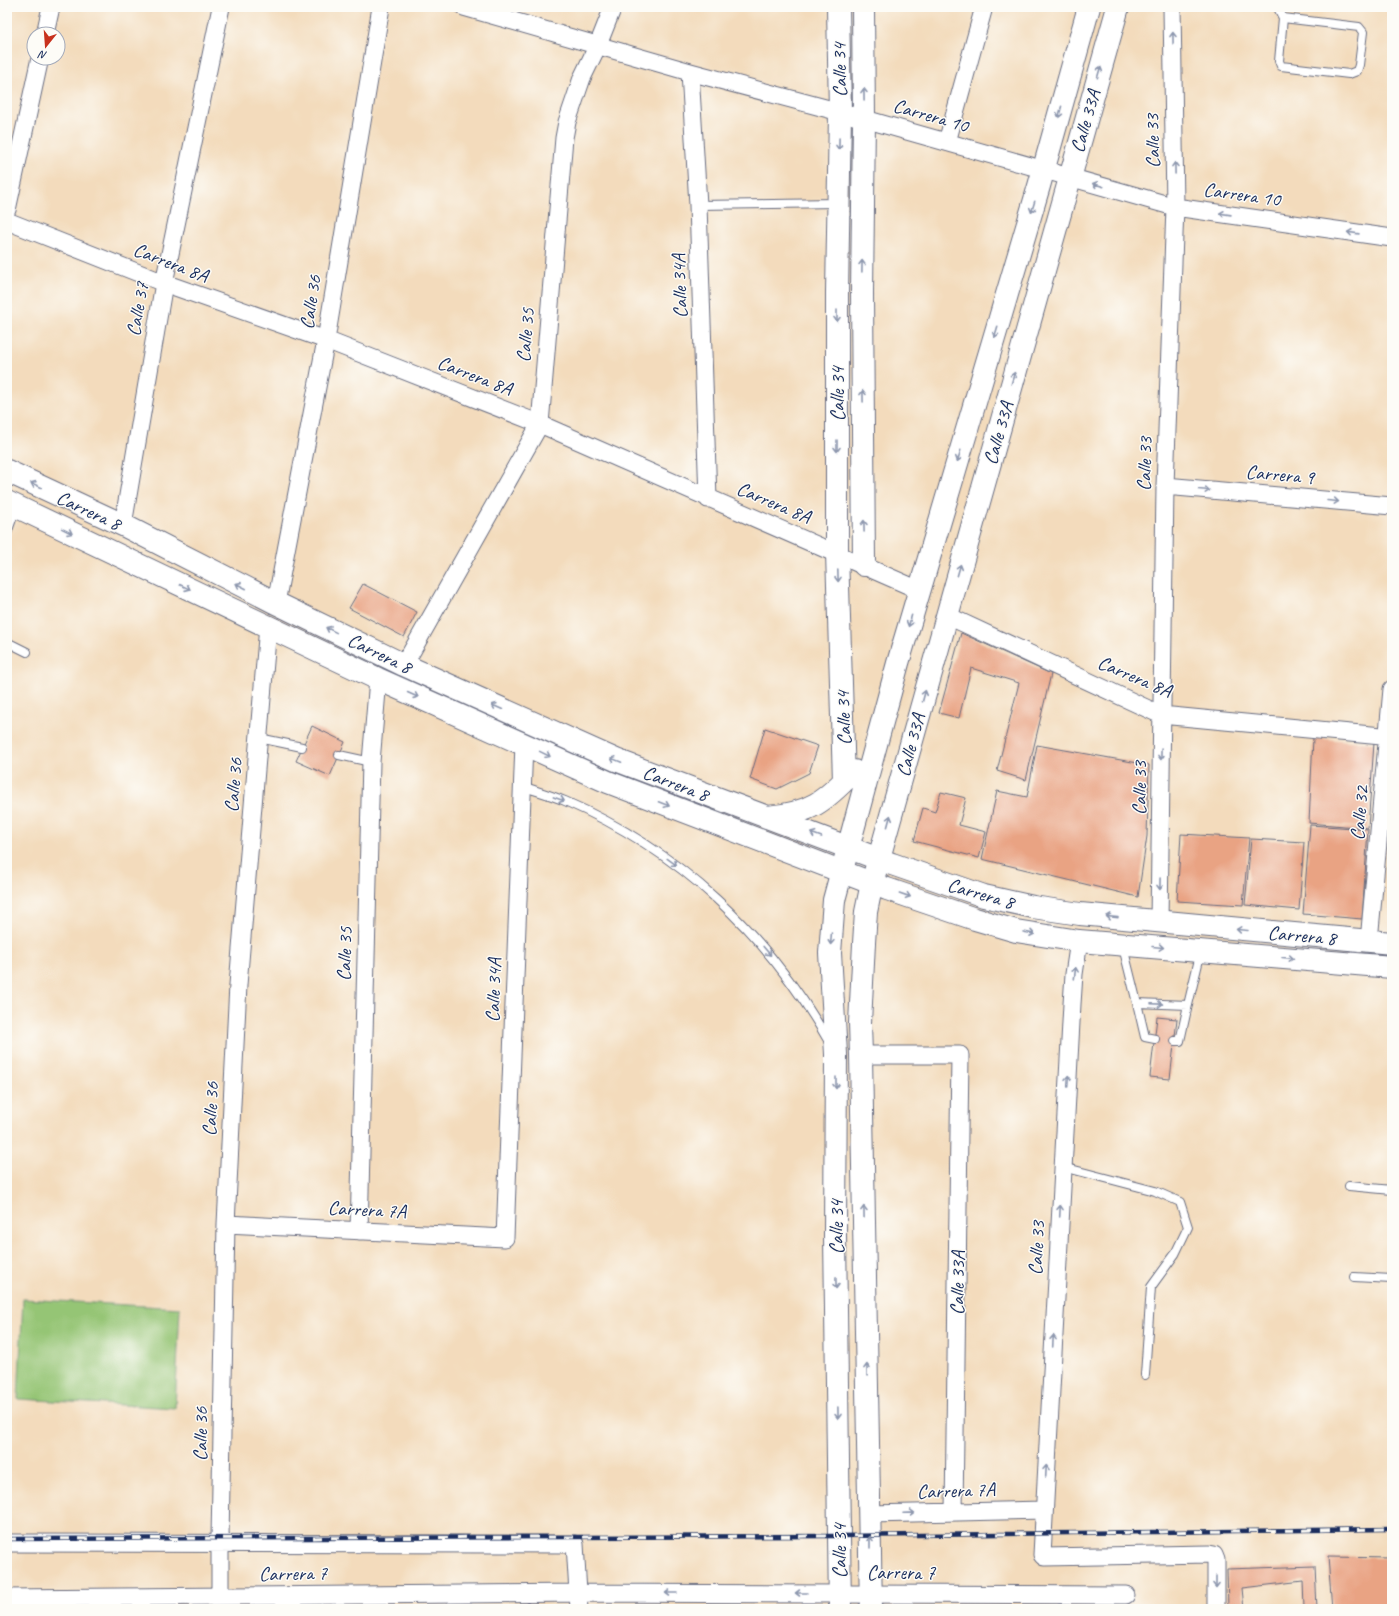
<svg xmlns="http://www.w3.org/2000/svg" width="1399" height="1616" font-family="Caveat,sans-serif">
	<rect width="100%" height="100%" fill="#fdfcf7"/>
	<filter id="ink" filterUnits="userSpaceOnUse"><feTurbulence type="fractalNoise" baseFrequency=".025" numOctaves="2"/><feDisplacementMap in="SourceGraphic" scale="8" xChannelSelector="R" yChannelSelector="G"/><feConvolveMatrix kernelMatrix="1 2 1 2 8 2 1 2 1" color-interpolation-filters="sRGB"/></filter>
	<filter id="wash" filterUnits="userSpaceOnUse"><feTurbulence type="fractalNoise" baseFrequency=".012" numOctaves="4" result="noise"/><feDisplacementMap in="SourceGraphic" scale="16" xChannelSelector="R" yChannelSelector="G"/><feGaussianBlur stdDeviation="0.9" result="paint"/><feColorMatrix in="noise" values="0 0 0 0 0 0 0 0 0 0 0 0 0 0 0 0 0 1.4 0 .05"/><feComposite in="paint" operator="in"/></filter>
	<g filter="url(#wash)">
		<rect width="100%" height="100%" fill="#f3dbbc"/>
		<path fill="#95c575" stroke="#587a6a" d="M23,1299L180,1308L175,1408L18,1399Z"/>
		<g id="blocks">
			<path fill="#e9a383" d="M363,584L417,612L404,637L349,608Z
				M961,633L1051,674L1026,780L997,771L1019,683L971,668L959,718L939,713Z
				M312,726L345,742L330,776L296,761Z
				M765,728L818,746L809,773L777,789L750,779Z
				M1313,738L1374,743L1368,828L1309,823Z
				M1037,745L1149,765L1147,836L1138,897L982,859L997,791L1027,797Z
				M941,792L966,798L959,825L986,832L979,858L914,841L923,808L935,812Z
				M1310,825L1368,829L1362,919L1303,914Z
				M1181,834L1249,838L1243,905L1177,901Z
				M1251,839L1304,842L1299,910L1245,905Z
				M1157,1017L1177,1019L1170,1079L1150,1077Z
				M1328,1557L1392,1558V1609H1332Z
				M1315,1566L1317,1609H1304L1303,1581L1242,1588L1244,1609H1228L1227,1569Z"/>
		</g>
	</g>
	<g filter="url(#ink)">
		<use href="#blocks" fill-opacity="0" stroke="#676b7f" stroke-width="1"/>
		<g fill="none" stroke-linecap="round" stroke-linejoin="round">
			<defs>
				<path id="lane" d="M1279,7V10L1283,18L1279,61L1281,66L1349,74L1357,71L1359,65L1363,32L1359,27L1283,18
					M698,205L837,203
					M7,533L16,508
					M7,642L27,652
					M259,738L302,747
					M339,755L371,762
					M522,786C536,791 551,795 565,801C679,850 768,934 829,1042
					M1123,947L1137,1003L1188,1005L1201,951
					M1137,1003L1145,1037L1155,1039
					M1175,1041H1180L1188,1005
					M1063,1167L1155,1191L1180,1202L1188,1227L1175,1254L1151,1287L1145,1375
					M1349,1186L1392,1190
					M1354,1277L1392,1279"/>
				<path id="street" d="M464,7L690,72L840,112L1175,207L1392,238
					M45,34L51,7
					M690,72L698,205L708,499
					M947,142L984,7
					M7,210L40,58
					M7,221L164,283L326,340L540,424L919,590
					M1165,486L1392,506
					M123,525L164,283L221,7
					M276,603L326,340L381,7
					M946,615L1161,715L1392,737
					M404,665L540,424L564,138L567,122L582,78L598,45L613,7
					M1159,922L1165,486L1175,207L1172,7
					M1079,941L1074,974L1072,1004L1042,1555L1044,1557L1209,1554L1214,1555L1216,1560V1609
					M1369,941L1392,689
					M861,1055H960L954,1512
					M226,1224L505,1238L524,744
					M359,1231L371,762L378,679
					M870,1514L1044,1510
					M7,1543L575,1544L579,1609
					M220,1596V1538L226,1224L238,985L268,626
					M7,1598L579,1593L1126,1595"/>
				<path id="secondary" d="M838,7L840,112L837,293V553L844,781
					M863,7L864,119L862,293L864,565
					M767,817C810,814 825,801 854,771
					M840,1609L835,1235L836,1054L830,953L834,900L898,663L1039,186L1089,7
					M871,1609L861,1055L860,1023L864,943L866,912L872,883L1118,7"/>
				<path id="primary" d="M7,471L123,525L276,603L404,665L616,760L892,864L984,896L1033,907L1080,914L1392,943
					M7,502L378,679L608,782L887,889L975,919L1016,931L1079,941L1392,967"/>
			</defs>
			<use href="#lane" stroke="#676b7f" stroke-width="10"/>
			<use href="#street" stroke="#676b7f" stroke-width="19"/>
			<use href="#secondary" stroke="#676b7f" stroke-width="24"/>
			<use href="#primary" stroke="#676b7f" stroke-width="24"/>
			<use href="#lane" stroke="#fff" stroke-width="8"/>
			<use href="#street" stroke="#fff" stroke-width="17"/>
			<use href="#secondary" stroke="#fff" stroke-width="22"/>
			<use href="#primary" stroke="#fff" stroke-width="22"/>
			<defs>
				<path id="rail" d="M7,1539L839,1536L1392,1529"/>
			</defs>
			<use href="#rail" stroke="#1b2f5e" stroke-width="4.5"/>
			<use href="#rail" stroke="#fdfcf7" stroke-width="3" stroke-dasharray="9" stroke-linecap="butt"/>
		</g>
		<defs><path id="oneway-shaft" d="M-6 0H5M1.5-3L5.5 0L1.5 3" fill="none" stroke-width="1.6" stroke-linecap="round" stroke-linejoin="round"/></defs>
		<g stroke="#8d97ae">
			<use href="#oneway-shaft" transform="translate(1173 38) rotate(-91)"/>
			<use href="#oneway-shaft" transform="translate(1099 72) rotate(-74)"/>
			<use href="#oneway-shaft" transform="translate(864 94) rotate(-91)"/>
			<use href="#oneway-shaft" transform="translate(1060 112) rotate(105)"/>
			<use href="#oneway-shaft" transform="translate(839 144) rotate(91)"/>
			<use href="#oneway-shaft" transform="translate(1175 168) rotate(-91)"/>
			<use href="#oneway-shaft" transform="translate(1098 185) rotate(-164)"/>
			<use href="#oneway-shaft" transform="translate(1033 207) rotate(107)"/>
			<use href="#oneway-shaft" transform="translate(1225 214) rotate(-172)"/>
			<use href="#oneway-shaft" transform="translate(1353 233) rotate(-172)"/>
			<use href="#oneway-shaft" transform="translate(862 266) rotate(-89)"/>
			<use href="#oneway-shaft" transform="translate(837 316) rotate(90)"/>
			<use href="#oneway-shaft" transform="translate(996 332) rotate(107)"/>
			<use href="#oneway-shaft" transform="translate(1013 378) rotate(-74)"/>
			<use href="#oneway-shaft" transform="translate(863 396) rotate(-91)"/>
			<use href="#oneway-shaft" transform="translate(837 446) rotate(90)"/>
			<use href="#oneway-shaft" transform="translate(959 456) rotate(107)"/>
			<use href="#oneway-shaft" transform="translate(36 485) rotate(-155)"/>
			<use href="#oneway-shaft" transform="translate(1204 490) rotate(5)"/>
			<use href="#oneway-shaft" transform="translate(1333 501) rotate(5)"/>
			<use href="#oneway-shaft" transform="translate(864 526) rotate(-91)"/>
			<use href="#oneway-shaft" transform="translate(67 531) rotate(26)"/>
			<use href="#oneway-shaft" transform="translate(959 570) rotate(-74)"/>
			<use href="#oneway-shaft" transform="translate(838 576) rotate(88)"/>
			<use href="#oneway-shaft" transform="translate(241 586) rotate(-153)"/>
			<use href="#oneway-shaft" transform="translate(185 587) rotate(25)"/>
			<use href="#oneway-shaft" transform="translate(910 621) rotate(106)"/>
			<use href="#oneway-shaft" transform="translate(331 630) rotate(-154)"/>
			<use href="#oneway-shaft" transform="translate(413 695) rotate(24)"/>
			<use href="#oneway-shaft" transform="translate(924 696) rotate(-75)"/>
			<use href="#oneway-shaft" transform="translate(497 707) rotate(-156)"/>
			<use href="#oneway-shaft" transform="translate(545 754) rotate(26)"/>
			<use href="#oneway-shaft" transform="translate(1161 754) rotate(91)"/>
			<use href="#oneway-shaft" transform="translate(616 760) rotate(-158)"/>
			<use href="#oneway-shaft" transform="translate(559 799) rotate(20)"/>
			<use href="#oneway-shaft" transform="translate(664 804) rotate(21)"/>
			<use href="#oneway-shaft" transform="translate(889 821) rotate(-75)"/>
			<use href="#oneway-shaft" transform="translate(816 835) rotate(-160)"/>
			<use href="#oneway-shaft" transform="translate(672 862) rotate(36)"/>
			<use href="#oneway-shaft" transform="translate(1160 884) rotate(91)"/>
			<use href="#oneway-shaft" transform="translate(905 895) rotate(19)"/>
			<use href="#oneway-shaft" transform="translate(1112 917) rotate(-174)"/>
			<use href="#oneway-shaft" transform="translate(1242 930) rotate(-175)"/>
			<use href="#oneway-shaft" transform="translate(1029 933) rotate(11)"/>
			<use href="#oneway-shaft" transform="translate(831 939) rotate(94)"/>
			<use href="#oneway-shaft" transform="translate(1158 947) rotate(5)"/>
			<use href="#oneway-shaft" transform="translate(767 951) rotate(50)"/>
			<use href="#oneway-shaft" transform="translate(1288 958) rotate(5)"/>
			<use href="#oneway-shaft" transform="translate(1075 973) rotate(-83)"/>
			<use href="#oneway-shaft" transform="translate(1157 1004) rotate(2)"/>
			<use href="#oneway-shaft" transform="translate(1068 1081) rotate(-87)"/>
			<use href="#oneway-shaft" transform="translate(836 1083) rotate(90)"/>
			<use href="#oneway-shaft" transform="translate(1060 1211) rotate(-87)"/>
			<use href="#oneway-shaft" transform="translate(864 1212) rotate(-91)"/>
			<use href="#oneway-shaft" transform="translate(836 1283) rotate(89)"/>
			<use href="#oneway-shaft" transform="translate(1053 1341) rotate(-87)"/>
			<use href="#oneway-shaft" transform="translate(867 1370) rotate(-91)"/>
			<use href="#oneway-shaft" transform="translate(838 1413) rotate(89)"/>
			<use href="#oneway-shaft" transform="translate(1046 1471) rotate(-87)"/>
			<use href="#oneway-shaft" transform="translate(909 1513) rotate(-2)"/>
			<use href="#oneway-shaft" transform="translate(870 1542) rotate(-90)"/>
			<use href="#oneway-shaft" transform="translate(1216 1582) rotate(90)"/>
			<use href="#oneway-shaft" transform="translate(671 1593) rotate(-180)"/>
			<use href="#oneway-shaft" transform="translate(801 1593) rotate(-180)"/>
		</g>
	</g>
	<g text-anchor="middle" stroke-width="3" stroke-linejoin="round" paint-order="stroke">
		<g font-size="20" fill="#1b2f5e" stroke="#fdfcf7">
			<text transform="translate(839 70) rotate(-91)" y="7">Calle 34</text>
			<text transform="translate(931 115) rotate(16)" y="7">Carrera 10</text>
			<text transform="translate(1085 121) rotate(-74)" y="7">Calle 33A</text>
			<text transform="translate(1152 141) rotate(-91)" y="7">Calle 33</text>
			<text transform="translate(1242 194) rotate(8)" y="7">Carrera 10</text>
			<text transform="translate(171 262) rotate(21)" y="7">Carrera 8A</text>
			<text transform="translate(679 286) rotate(-92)" y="7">Calle 34A</text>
			<text transform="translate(310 302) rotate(-81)" y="7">Calle 36</text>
			<text transform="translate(137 309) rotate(-80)" y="7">Calle 37</text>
			<text transform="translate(525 335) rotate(-85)" y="7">Calle 35</text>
			<text transform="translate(475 375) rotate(21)" y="7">Carrera 8A</text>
			<text transform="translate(837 394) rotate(-90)" y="7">Calle 34</text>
			<text transform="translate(998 433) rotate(-74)" y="7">Calle 33A</text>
			<text transform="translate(1144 464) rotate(-88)" y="7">Calle 33</text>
			<text transform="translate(1280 474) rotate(5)" y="7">Carrera 9</text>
			<text transform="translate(774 502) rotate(23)" y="7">Carrera 8A</text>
			<text transform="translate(89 510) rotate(25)" y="7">Carrera 8</text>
			<text transform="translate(380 653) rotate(26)" y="7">Carrera 8</text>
			<text transform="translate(1135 676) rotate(23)" y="7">Carrera 8A</text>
			<text transform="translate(843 718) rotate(-92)" y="7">Calle 34</text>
			<text transform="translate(910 745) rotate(-75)" y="7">Calle 33A</text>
			<text transform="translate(676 783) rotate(21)" y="7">Carrera 8</text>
			<text transform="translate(233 785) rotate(-85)" y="7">Calle 36</text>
			<text transform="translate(1139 788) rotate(-89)" y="7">Calle 33</text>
			<text transform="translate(1359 813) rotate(-85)" y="7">Calle 32</text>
			<text transform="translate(981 893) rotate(16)" y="7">Carrera 8</text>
			<text transform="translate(1302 935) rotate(5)" y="7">Carrera 8</text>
			<text transform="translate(344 954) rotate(-88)" y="7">Calle 35</text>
			<text transform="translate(493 990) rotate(-88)" y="7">Calle 34A</text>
			<text transform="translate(210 1109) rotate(-87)" y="7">Calle 36</text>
			<text transform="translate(367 1209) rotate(3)" y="7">Carrera 7A</text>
			<text transform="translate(836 1227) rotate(-90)" y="7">Calle 34</text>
			<text transform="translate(1036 1248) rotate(-87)" y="7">Calle 33</text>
			<text transform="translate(957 1283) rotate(-89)" y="7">Calle 33A</text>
			<text transform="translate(200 1434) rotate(-89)" y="7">Calle 36</text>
			<text transform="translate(956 1490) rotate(-2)" y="7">Carrera 7A</text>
			<text transform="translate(839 1551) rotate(-90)" y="7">Calle 34</text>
			<text x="901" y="1579">Carrera 7</text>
			<text transform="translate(293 1573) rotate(-1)" y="7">Carrera 7</text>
		</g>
	</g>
	<rect width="1399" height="1616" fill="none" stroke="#fdfcf7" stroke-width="24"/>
	<g transform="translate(46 46) rotate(197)"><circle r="19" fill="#fdfcf7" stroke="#a3aaba"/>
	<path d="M0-3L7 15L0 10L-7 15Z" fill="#c8321e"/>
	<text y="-6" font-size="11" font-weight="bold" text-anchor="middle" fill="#1b2f5e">N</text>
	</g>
</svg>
